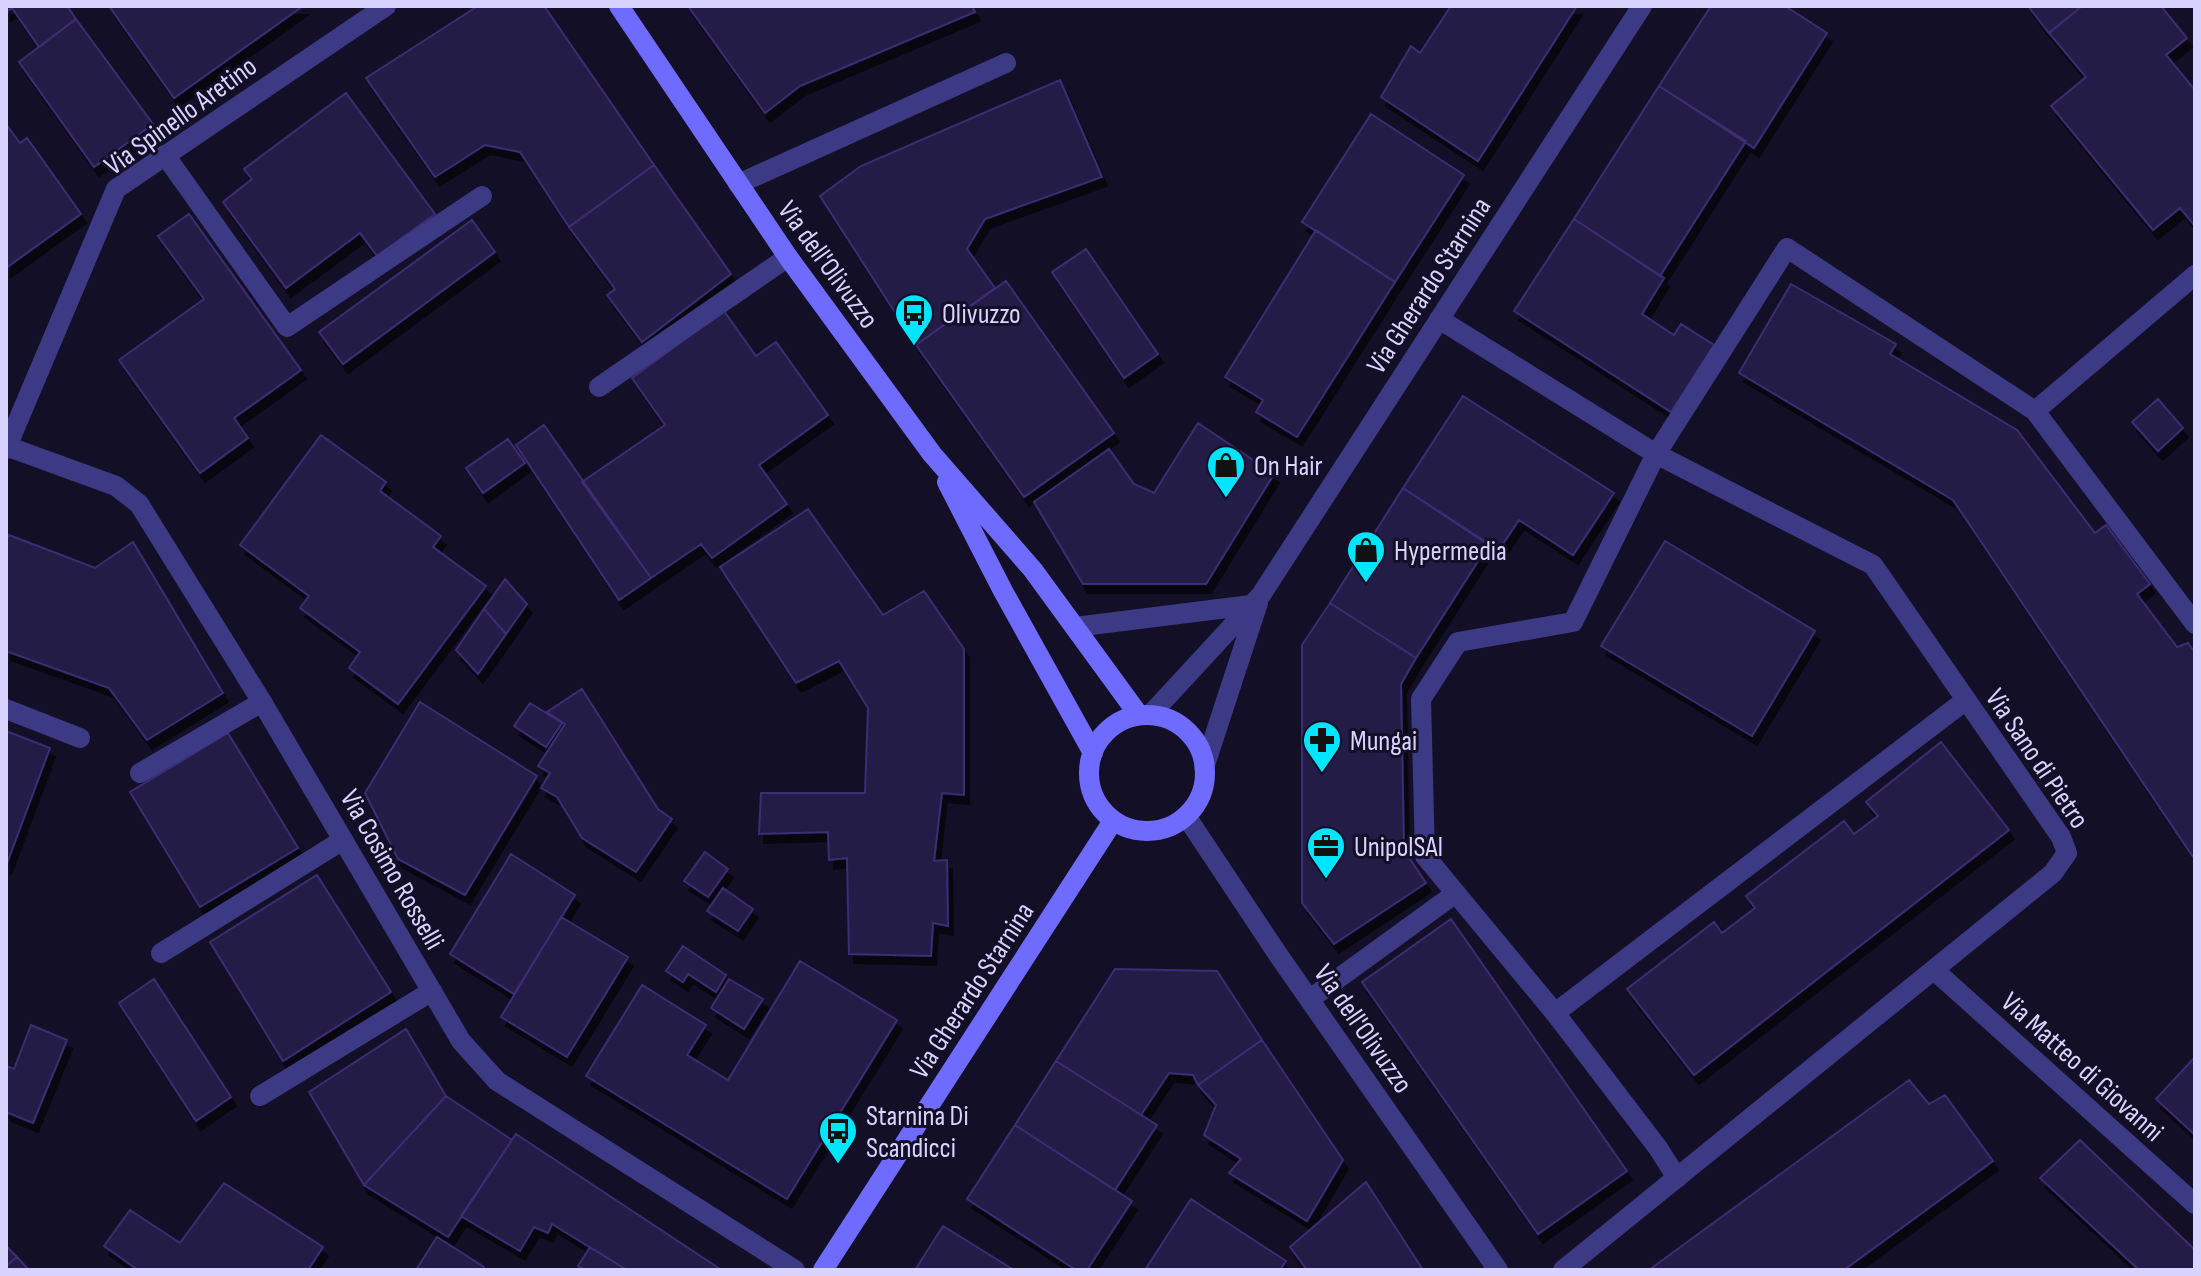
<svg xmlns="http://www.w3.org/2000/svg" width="2201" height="1276" font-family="'Sofia Sans Condensed',sans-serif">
	<defs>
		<filter id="shadow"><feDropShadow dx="5" dy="9" stdDeviation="0" flood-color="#0009"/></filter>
	</defs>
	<rect width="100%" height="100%" fill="#130f26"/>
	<path fill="#241b47" stroke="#3b2d73" stroke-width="2" filter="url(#shadow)" d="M6,6H67L76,19L39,47L12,8L6,12Z
		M109,6H303L174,98Z
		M478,6H544L654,165L569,227L520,152L485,145L435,177L366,78Z
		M688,6H972L975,12L800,86L765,113Z
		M1451,6H1577L1478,161L1381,97L1411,46L1420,53Z
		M1711,6H1785L1827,33L1754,148L1659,86Z
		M2028,6H2082L2049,33Z
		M2082,6H2161L2187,38L2166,55L2195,90V226L2180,208L2153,230L2051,106L2086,77L2049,33Z
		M76,19L153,124L94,167L19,62Z
		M1060,80L1102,177L985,219L967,249L995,288L916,345L820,196L861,166Z
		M1659,86L1746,141L1660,276L1574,219Z
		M346,93L435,214L377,256L360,233L286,288L223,202L252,179L244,169Z
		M1371,114L1464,175L1395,282L1302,222Z
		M6,124L20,143L27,138L81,214L6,268Z
		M654,165L731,274L642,342L607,295L615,289L569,227Z
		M189,214L301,370L234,418L248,438L200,473L119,360L204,299L158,236Z
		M1574,219L1664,278L1642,314L1674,335L1681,324L1714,345L1671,412L1514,311Z
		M472,220L495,252L343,364L319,332Z
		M1316,230L1395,282L1297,437L1256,412L1263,400L1225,377Z
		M1086,249L1158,354L1124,378L1052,272Z
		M1006,281L1114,433L1024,497L916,345Z
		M1791,284L1896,344L1890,354L2017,430L2095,533L2106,525L2150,584L2137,594L2177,647L2188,643L2195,653V860L1953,500L1739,373Z
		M724,311L756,356L776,342L828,415L759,465L787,504L712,558L701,544L651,578L582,482L665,425L632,378Z
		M1463,396L1614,493L1573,555L1519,520L1498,551L1403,488Z
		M2158,399L2183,428L2158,451L2132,422Z
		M1198,423L1274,474L1206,584H1083L1034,502L1109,449L1134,484L1154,493Z
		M544,425L651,578L619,600L516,445Z
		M321,435L386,482L380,491L441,536L433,547L486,586L398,704L349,668L360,652L300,608L309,596L240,545Z
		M508,439L525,463L483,493L466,468Z
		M1403,488L1489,544L1416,658L1330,603Z
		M808,509L883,615L924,591L964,649V795L942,793L934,861L947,860L948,926L933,923L931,956L849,954L847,858L829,860L828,832L759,834L761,793H865L868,708L839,661L796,683L720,567Z
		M9,535L95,568L133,542L223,693L147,740L109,688L6,651V541Z
		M1665,541L1815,631L1752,736L1601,646Z
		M505,579L527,604L506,634L484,609Z
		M1330,603L1416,658L1401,684L1404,850L1426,883L1334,944L1302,903V645Z
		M484,609L506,634L478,674L456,650Z
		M582,689L658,809L672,819L636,872L582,838L557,797L541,788L550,773L538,766L565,724L547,712Z
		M420,702L537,776L465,895L398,859L365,793Z
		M530,703L562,723L546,747L514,726Z
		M6,731L50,748L6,866Z
		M228,733L298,848L200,907L130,792Z
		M1941,742L2009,830L1694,1075L1627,989L1714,922L1722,933L1755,908L1746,896L1844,821L1854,834L1878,816L1866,802Z
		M705,852L728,869L708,897L684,881Z
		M511,854L575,895L514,994L450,954Z
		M317,875L391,992L283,1061L210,942Z
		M723,888L753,909L738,931L707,911Z
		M561,917L628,957L567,1057L501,1017Z
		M1451,919L1627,1171L1538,1234L1362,982Z
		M683,946L726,975L716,992L688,974L683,982L666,971Z
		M800,961L897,1020L787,1199L586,1076L642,985L706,1025L687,1055L728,1080Z
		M1115,969L1217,971L1262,1040L1198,1085L1193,1075L1169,1073L1141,1115L1056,1061Z
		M154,979L231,1097L196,1121L119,1003Z
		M729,979L763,999L744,1029L711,1008Z
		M31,1025L67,1040L33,1123L6,1112V1066L14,1069Z
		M406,1029L446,1096L364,1185L309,1092Z
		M1262,1040L1343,1160L1307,1221L1229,1173L1241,1159L1204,1135L1216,1105L1198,1085Z
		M2195,1057V1135L2156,1099Z
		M1056,1061L1157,1125L1115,1190L1015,1125Z
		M1909,1080L1929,1104L1945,1095L1993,1161L1844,1270H1649Z
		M446,1096L512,1140L448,1237L364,1185Z
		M1015,1125L1132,1201L1087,1270H1076L967,1199Z
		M516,1134L720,1269L627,1270L552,1224L548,1233L534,1227L520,1251L461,1216Z
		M2080,1140L2195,1250V1270H2139L2040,1178Z
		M1366,1182L1423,1270H1307L1290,1247Z
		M224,1183L323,1247L308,1270H138L104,1246L130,1210L180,1243Z
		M1191,1199L1286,1261L1280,1270H1145Z
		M943,1226L1014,1270H915Z
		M437,1237L484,1267L483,1270H416Z
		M6,1246L17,1257L6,1266Z
		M590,1247L627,1270H584L578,1266Z
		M17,1257L29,1270H6V1266Z"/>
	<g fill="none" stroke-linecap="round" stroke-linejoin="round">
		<path stroke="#3d3a85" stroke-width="20" d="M165,155L287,327L482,196
			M599,387L788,257
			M2035,411L2195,275
			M6,709L80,738
			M140,773L262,702
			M161,953L343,840
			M1310,999L1456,893
			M1555,1013L1966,700
			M260,1096L432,991
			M1677,1178L1658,1148L1555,1013L1425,856L1421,699L1458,642L1573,622L1656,454L1787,248L2035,411L2195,624"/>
		<path stroke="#3d3a85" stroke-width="20" d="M738,184L1006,63
			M1439,319L1656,454L1873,565L2061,837L2067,853L2053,873L1563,1270
			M6,446L116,486L139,504L262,702L461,1041L497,1081L795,1270
			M6,449L116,189L386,6
			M1075,627L1251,605
			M1151,714L1261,595L1642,6
			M1204,768L1258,603
			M1186,816L1279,956L1498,1270
			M1934,970L2195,1204"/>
		<path stroke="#6f6bff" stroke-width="20" d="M619,6L788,257L872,372L932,454L1033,570L1138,714
			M947,482L1003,591L1093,753
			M1089 773a58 58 0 1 1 116 0a58 58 0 1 1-116 0Z
			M823,1270L1113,821"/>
	</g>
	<defs>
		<symbol id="bus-pin" viewBox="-11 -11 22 30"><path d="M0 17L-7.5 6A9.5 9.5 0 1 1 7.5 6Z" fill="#00e5ff" stroke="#130f26"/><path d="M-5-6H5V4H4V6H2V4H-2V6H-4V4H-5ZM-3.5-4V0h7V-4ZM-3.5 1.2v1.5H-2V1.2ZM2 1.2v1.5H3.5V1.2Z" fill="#111"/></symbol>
		<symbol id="shop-pin" viewBox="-11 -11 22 30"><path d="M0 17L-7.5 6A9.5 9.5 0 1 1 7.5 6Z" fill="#00e5ff" stroke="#130f26"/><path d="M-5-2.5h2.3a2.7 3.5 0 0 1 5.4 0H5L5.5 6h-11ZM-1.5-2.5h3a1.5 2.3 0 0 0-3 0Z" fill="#111"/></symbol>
		<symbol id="pharmacy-pin" viewBox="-11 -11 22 30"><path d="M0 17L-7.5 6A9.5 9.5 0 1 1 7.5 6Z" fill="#00e5ff" stroke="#130f26"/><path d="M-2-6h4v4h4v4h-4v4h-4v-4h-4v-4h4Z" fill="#111"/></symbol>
		<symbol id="office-pin" viewBox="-11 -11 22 30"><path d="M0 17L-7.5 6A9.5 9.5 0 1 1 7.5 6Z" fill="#00e5ff" stroke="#130f26"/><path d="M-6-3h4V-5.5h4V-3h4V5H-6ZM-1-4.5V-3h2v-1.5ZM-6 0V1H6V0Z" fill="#111"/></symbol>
	</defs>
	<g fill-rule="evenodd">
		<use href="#bus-pin" x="892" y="291" width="44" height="60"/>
		<use href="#shop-pin" x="1204" y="443" width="44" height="60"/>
		<use href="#shop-pin" x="1344" y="528" width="44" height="60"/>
		<use href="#pharmacy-pin" x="1300" y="718" width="44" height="60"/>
		<use href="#office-pin" x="1304" y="824" width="44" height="60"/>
		<use href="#bus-pin" x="816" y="1109" width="44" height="60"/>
	</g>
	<g text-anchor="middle" stroke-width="6" stroke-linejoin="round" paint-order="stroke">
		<g font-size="28" fill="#d9d4ff" stroke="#130f26">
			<text transform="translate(180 115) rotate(-36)" y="10">Via Spinello Aretino</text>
			<text transform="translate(829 264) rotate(54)" y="10">Via dell'Olivuzzo</text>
			<text transform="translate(1428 285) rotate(-57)" y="10">Via Gherardo Starnina</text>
			<text transform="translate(2038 758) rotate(56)" y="10">Via Sano di Pietro</text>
			<text transform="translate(393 869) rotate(60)" y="10">Via Cosimo Rosselli</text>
			<text transform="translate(971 990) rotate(-57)" y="10">Via Gherardo Starnina</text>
			<text transform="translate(1364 1028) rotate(55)" y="10">Via dell'Olivuzzo</text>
			<text transform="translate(2083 1066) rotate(42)" y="10">Via Matteo di Giovanni</text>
		</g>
		<g font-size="28" fill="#d9d4ff" stroke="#130f26" text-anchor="start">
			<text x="942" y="323">Olivuzzo</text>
			<text x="1254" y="475">On Hair</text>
			<text x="1394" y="560">Hypermedia</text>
			<text x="1350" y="750">Mungai</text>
			<text x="1354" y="856">UnipolSAI</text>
			<text x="866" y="1125">Starnina Di<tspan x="866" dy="32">Scandicci</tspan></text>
		</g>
	</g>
	<rect width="2201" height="1276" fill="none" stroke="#d9d4ff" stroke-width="16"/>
</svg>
